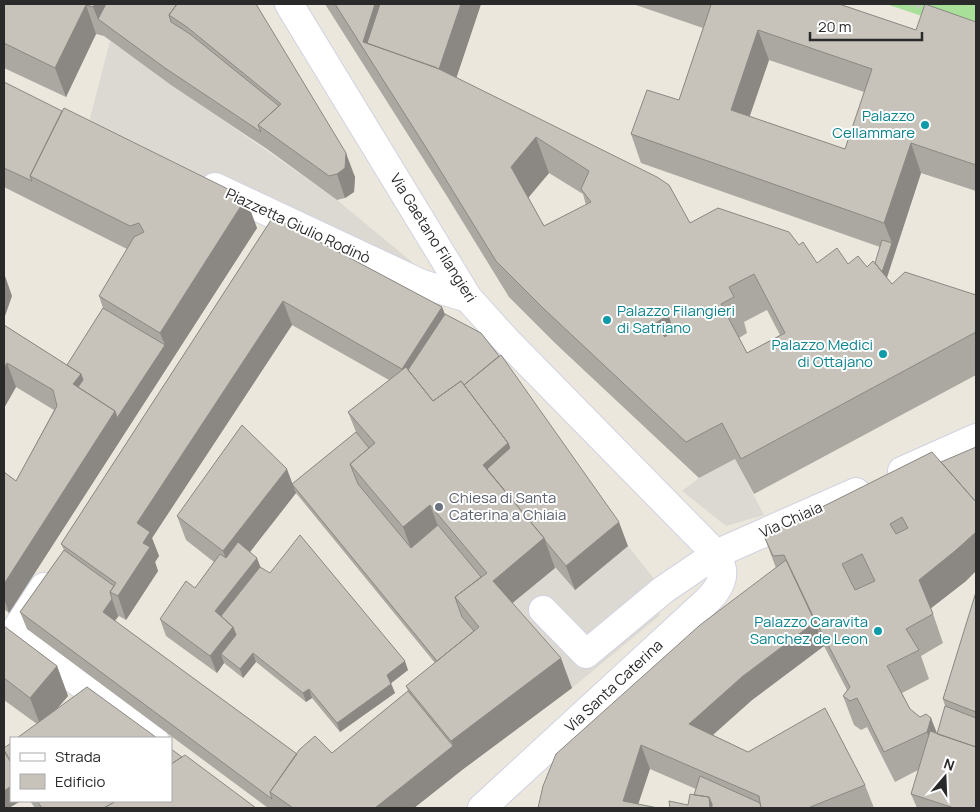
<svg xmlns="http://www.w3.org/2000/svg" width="980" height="812" font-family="Manrope,sans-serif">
	<rect width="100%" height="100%" fill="#ebe7dc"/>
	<path fill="#a8e09a" d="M886,4H976V34Z"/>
	<path fill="#dcd9d3" d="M110,41L337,200L412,262L421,284L88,126Z
		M735,459L764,515L726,526L682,491L699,478Z
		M628,546L663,590L659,616L572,688L504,610L555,568L575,590Z"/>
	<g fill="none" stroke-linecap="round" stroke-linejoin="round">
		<defs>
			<path id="minor" d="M289,4L468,298L505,339L716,554C727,572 723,585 708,600L482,808
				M215,187L422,284L468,298
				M902,471L976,438
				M543,610L586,654L663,590L716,554L856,492
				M13,634L44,587
				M27,644L154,738"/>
		</defs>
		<use href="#minor" stroke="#d1d2e2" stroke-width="30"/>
		<path stroke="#c8c8c8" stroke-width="3" stroke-dasharray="4 2.5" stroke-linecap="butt" d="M910,4L926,9"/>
		<use href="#minor" stroke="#fff" stroke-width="28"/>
	</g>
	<path fill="#aba8a1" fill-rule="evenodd" d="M4,4H256L355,177L354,192L345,198L337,200L267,149L171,85L104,36L96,34L66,97L4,68Z
		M325,4H481L456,78L690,223L799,245L817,263L848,264L867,267L875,263L880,247L641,163L631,134L679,100L703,28L633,4H839L916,30L976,22V191L921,173L887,278L892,284L976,295V375L754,494L735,459L699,478L556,344L509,297L445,193ZM769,60L864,92L845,149L749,116ZM549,173L583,194L586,205L544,226L528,197ZM767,310L780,335L747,353L739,338L747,333L744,322Z
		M4,82L257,228L9,613L4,609V472L16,481L54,410L16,387L4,408V325L67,365L103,308L99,296L127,249L4,187Z
		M273,217L442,307L445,314L628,546L575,590L554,566L555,568L512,603L572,688L462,770L414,808H268L27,629L20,612L64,550L61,544ZM292,325L389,380L348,412L356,432L292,484L177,516L186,540L214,562L195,588L160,619L166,636L217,673L224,663L243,678L256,662L306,702L312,698L340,732L395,693L391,683L408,670L260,567L250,552L296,493L435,663L406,686L408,691L332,753L297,754L115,621L119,616L126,620L158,571L155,562L159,556L152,538Z
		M932,452L966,581L931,608L943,643L921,656L929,679L902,693L910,709L937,734L945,706L943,699L976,593V808H917L911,794L918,770L895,782L867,727L861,730L854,725L843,696L847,690L824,646L752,700L713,735L748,752L865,785L874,808H670L688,805L694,795L696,789L650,769L538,808L776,568L764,536Z
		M4,626L57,666L68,696L55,711L37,724L4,700Z
		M30,801H171L256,808H35Z"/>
	<path fill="#8b8883" d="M95,4H121L98,19L93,7Z
		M375,4H379L390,34L383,55L363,42Z
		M461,4H481L448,103L437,74Z
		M86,5L96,34L66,97L55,68Z
		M758,30L769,60L742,139L731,110Z
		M536,137L549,173L524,203L511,167Z
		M911,143L921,173L881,295L877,286L892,243L884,223Z
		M346,153L355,177L354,192L345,198L337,174Z
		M246,198L257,228L9,613L4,598V584L115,411L165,345L160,333Z
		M4,273L12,296L4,319Z
		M283,301L292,325L152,538L159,556L155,562L158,571L126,620L118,596L137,523Z
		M442,307L451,331L411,393L402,369Z
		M668,315L681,351L666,361L653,325Z
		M7,363L16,387L4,408V369Z
		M81,374L89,398L73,384Z
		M508,443L519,472L501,488L483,465Z
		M287,469L296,493L232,575L223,551Z
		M430,505L441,534L414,557L403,527Z
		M619,522L628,546L575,590L566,566Z
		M976,532V571L966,581L930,609L919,580Z
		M544,538L555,568L504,610L493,581Z
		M257,558L264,576L224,625L215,611Z
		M112,599L118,616L109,629L103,612Z
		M815,622L824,646L752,700L698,748L689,724L743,676Z
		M233,627L240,644L221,654L224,663L217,673L210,656Z
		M253,653L256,662L243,678L240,669Z
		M561,658L572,688L462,770L414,808H375L453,746L451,741Z
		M405,661L408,670L390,684L387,675Z
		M57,666L68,696L41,727L30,698Z
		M391,684L395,693L340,732L337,723Z
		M309,689L312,698L306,702L303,693Z
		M931,718L942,746L938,761L927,732Z
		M641,745L650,769L637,808L623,801Z
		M11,786V801H21L9,808H4V791Z
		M709,797L713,808H710Z"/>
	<path fill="#c7c3bb" stroke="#8b8883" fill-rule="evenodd" d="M4,4H95L93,7L86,5L55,68L4,43Z
		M106,4H177L169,15L171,22L190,34L279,106L258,125L261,132L165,68L98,19Z
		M177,4H256L346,153L345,168L337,174L329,176L258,125L281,104L187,27L169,15Z
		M335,4H375L363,42L435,67L657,177L669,185L690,223L718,208L789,232L799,245L803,242L817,263L837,248L848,264L858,256L867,267L873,261L892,284L905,272L976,295V332L741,459L722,423L686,442L543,308L496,261L432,157ZM536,137L589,171L581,189L591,202L544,226L511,167ZM754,274L785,333L747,353L721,304L734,297L729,287ZM668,315L673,330L665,337L653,325Z
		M380,4H461L439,69L367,43Z
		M706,4H839L916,30L925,4L976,22V165L911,143L884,223L631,134L647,90L679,100L711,5ZM758,30L872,69L845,149L731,110Z
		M4,82L62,111L30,176L32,181L4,168Z
		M64,108L246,198L160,333L99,296L134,237L144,232L139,223L130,226L30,176Z
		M273,217L442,307L402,369L283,301L137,523L150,532L143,543L150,547L118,596L110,592L116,583L61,544Z
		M882,240L892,243L882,272L875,263Z
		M103,308L165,345L117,418L115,411L78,387L83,380L81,374L67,365Z
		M445,314L481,333L499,356L464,385L461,381L433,401L408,370Z
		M4,325L81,374L73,384L115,411L4,584V472L16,481L57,406L53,390L7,363L4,369Z
		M501,355L619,522L566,566L546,542L544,538L487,469L510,448L508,443L464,385Z
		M406,367L433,401L461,381L508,443L483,465L544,538L493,581L561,658L451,741L406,686L479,627L455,597L487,573L430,505L403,527L350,464L375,443L348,412Z
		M242,425L287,469L223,551L177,516Z
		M356,432L369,448L350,464L358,484L411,548L438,525L481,577L455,597L462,617L474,631L437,661L292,484Z
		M976,447V502L941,462Z
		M932,452L976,502V532L955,551L919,580L933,614L906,629L919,650L887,666L910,709L920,717L926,714L931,718L927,732L884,752L857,698L850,701L843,696L850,687L813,616L784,555L773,556L764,536ZM902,517L908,528L896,534L890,524ZM862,554L875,581L855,590L842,564Z
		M300,535L405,661L387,675L391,684L337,723L309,689L303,693L253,653L240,669L221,654L236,635L233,627L221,616L260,567L270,573Z
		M238,542L257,558L215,611L233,627L210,656L160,619L186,581L195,588L220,554L226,558Z
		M64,550L114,586L110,592L112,599L103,612L297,754L270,792L272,799L20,612Z
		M786,560L815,622L743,676L689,724L748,752L825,708L865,785L808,808H761L759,796L641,745L623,801L658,808H538L543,786L556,754L700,625Z
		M976,592V712L943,699Z
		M4,626L57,666L30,698L4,678Z
		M87,687L157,738H17Z
		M408,691L453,746L375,808H293L270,792L299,750L315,736L332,753Z
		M945,706L976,718V747L937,734Z
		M930,731L976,747V808H954L911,794Z
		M11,743V761L4,750V748Z
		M171,749L182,757L171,764Z
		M4,751L11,763V786L4,791Z
		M185,755L256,808H104L116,801H171V764Z
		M700,776L760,803L761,808H712V804L709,797L694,795Z
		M690,794L709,797L710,808H670L669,801L688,805Z
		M37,801H116L104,808H42Z"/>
	<g fill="#0f9aa8" stroke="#fff" stroke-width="2">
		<circle cx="925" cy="125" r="5"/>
		<circle cx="607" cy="320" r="5"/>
		<circle cx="883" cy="354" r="5"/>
		<circle cx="878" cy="631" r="5"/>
	</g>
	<circle fill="#6b7280" stroke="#fff" stroke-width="2" cx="439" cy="507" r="5"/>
	<g text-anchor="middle" stroke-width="4" stroke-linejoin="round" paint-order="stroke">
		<g font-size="15" fill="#0d838f" stroke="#fff" text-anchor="end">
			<text x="915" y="121">Palazzo<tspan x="915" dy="17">Cellammare</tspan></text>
			<text x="617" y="316" text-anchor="start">Palazzo Filangieri<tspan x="617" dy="17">di Satriano</tspan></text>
			<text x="873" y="350">Palazzo Medici<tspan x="873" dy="17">di Ottajano</tspan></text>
			<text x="868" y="627">Palazzo Caravita<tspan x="868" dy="17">Sanchez de Leon</tspan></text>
		</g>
		<g font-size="15" fill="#2a2a2a" stroke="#fff">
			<text transform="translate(298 226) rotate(25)" y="5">Piazzetta Giulio Rodinò</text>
			<text transform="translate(433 238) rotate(58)" y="5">Via Gaetano Filangieri</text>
			<text transform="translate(791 520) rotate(-24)" y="5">Via Chiaia</text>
			<text transform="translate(614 686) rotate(-43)" y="5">Via Santa Caterina</text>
		</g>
		<g font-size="15" fill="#5b616d" stroke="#fff" text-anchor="start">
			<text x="449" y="503">Chiesa di Santa<tspan x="449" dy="17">Caterina a Chiaia</tspan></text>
		</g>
	</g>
	<rect width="980" height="812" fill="none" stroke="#2a2a2a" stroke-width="10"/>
	<rect x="10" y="737" width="162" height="65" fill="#ffffff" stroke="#aaaaaa"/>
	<rect x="20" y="753" width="25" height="8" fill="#ffffff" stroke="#aaaaaa"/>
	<text x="55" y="762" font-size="15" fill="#2a2a2a">Strada</text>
	<rect x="20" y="774" width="25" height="15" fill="#c7c3bb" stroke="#aaaaaa"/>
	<text x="55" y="787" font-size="15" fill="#2a2a2a">Edificio</text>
	<g transform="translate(945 777) rotate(19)" stroke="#ffffff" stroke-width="4" paint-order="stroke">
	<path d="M0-4L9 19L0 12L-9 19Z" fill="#2a2a2a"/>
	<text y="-8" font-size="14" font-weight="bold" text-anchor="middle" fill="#2a2a2a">N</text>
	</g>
	<path d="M810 32v8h112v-8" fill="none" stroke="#2a2a2a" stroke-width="2.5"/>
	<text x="818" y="32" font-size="15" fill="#2a2a2a" stroke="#ffffff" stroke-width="4" paint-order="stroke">20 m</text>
</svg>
